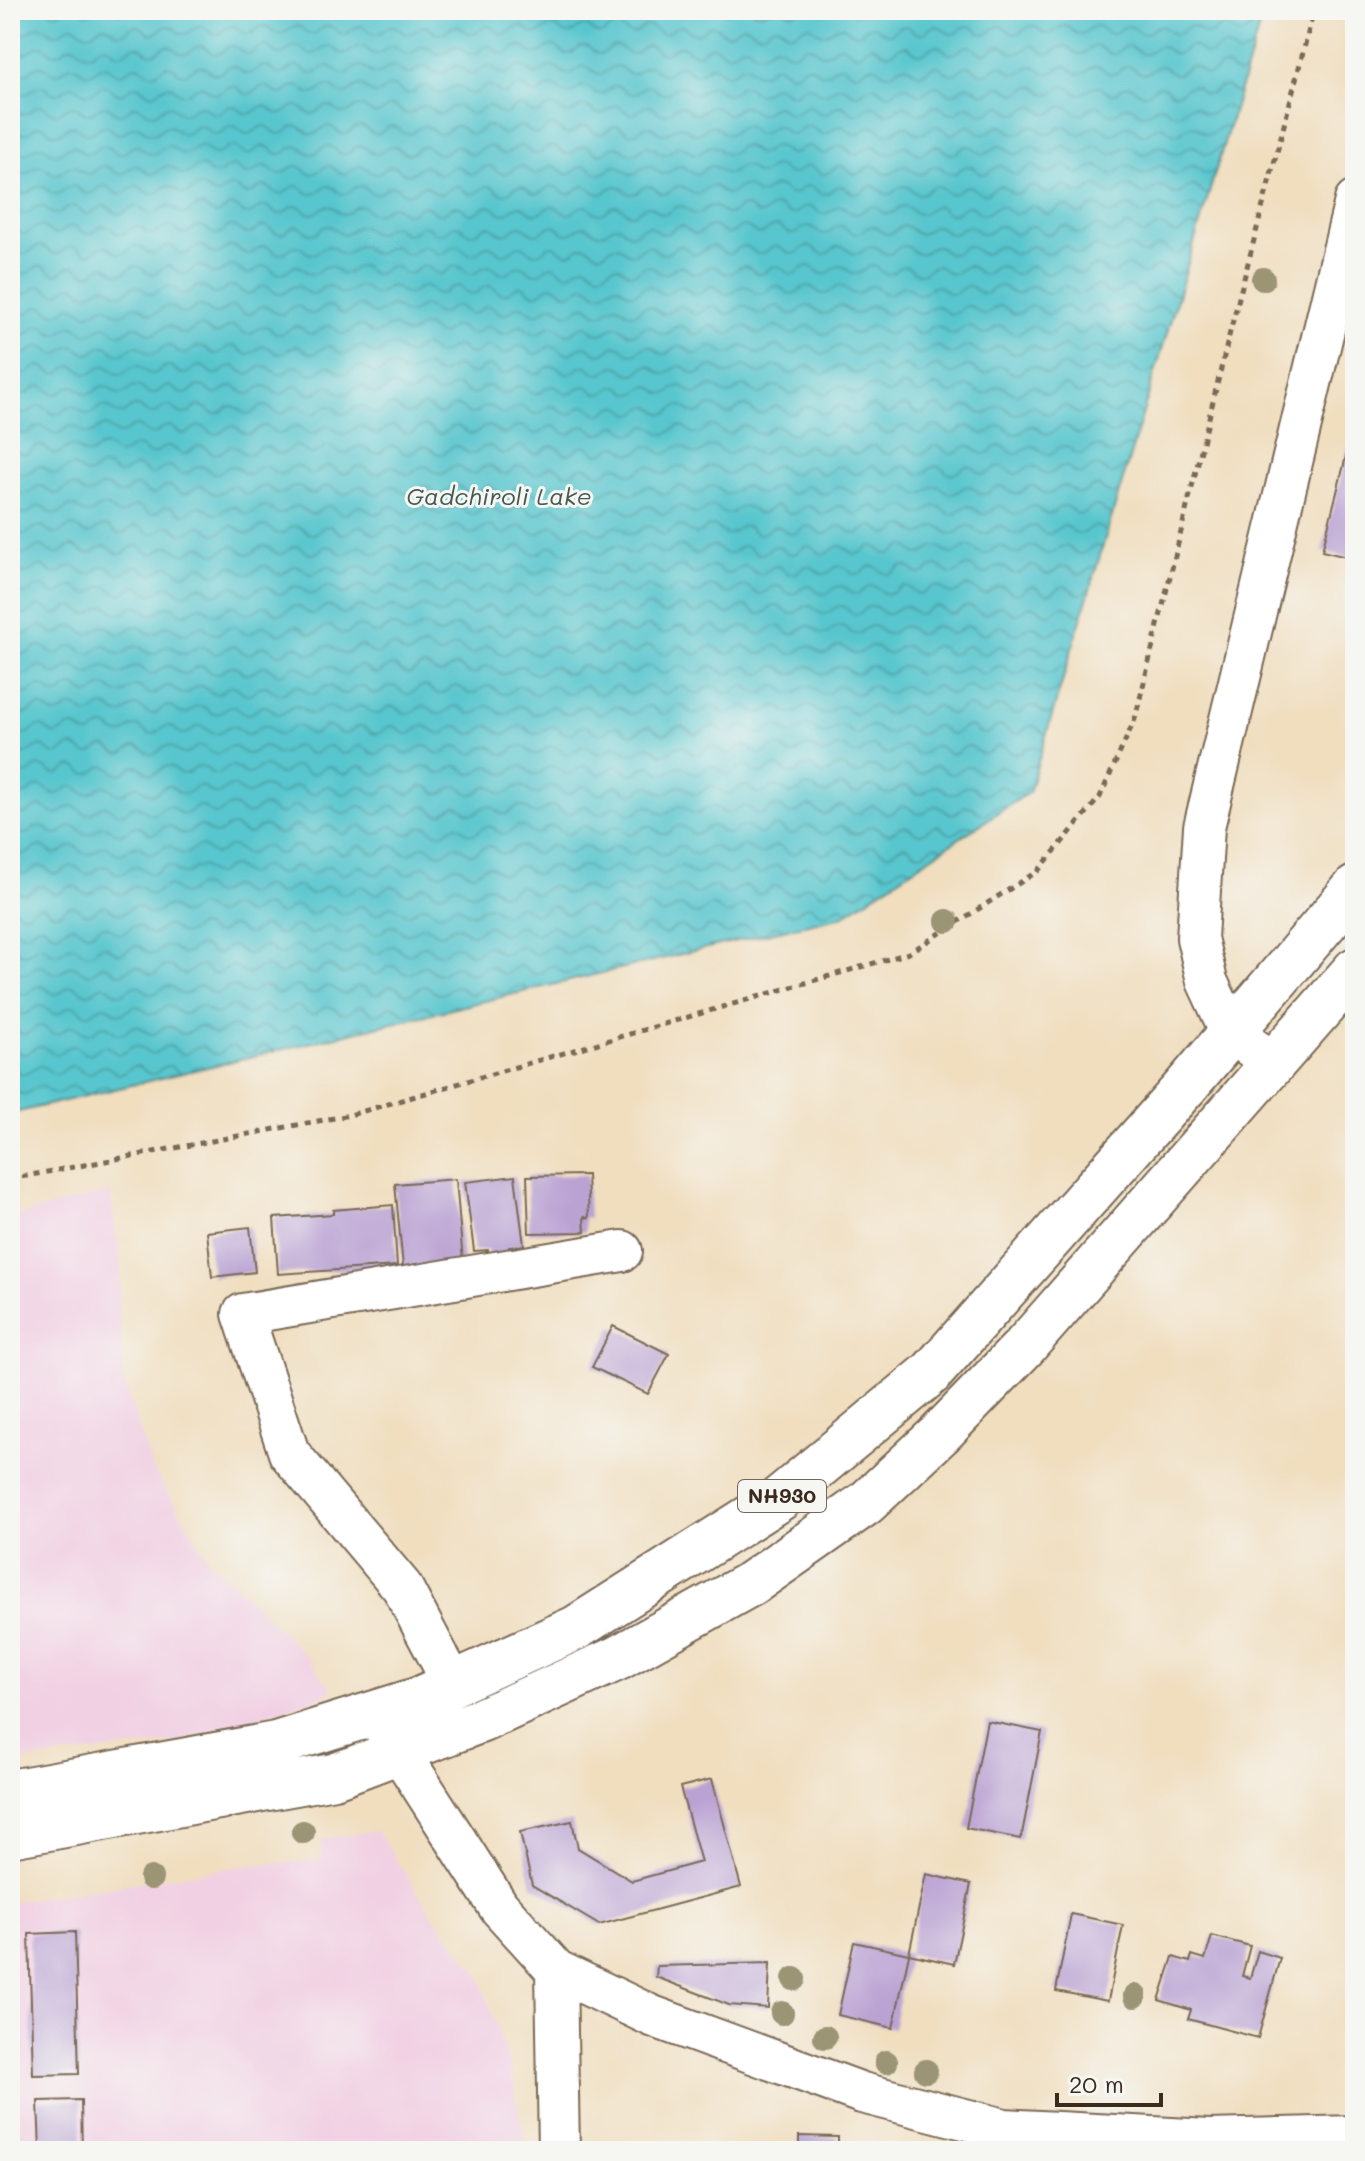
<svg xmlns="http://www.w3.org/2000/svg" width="1365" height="2161" font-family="Mali,sans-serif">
	<defs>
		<pattern id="water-waves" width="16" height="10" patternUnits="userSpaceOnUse" patternTransform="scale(2)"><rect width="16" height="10" fill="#59c6ce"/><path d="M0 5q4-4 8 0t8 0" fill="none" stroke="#4ba1a7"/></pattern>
	</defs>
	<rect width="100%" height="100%" fill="#f6f6f2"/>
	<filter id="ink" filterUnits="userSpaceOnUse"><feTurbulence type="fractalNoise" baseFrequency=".0125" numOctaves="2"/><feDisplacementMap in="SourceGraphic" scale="16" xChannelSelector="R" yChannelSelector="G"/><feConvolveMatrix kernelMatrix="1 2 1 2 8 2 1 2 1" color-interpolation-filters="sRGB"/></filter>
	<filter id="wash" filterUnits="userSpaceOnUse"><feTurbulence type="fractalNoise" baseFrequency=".006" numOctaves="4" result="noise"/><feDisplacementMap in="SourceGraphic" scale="32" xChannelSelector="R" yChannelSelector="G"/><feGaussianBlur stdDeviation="1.8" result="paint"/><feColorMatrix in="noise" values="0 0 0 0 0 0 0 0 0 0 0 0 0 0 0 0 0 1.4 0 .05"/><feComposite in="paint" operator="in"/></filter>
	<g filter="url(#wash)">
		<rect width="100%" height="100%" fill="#f0debf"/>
		<path fill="#f1d0e3" d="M110,1191L121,1265L119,1316L124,1382L152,1467L208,1559L306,1656L333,1691L309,1701L178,1742L10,1762V1218Z
			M377,1831L433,1916L480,1976L510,2066L528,2151H22L18,2095L10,2051V1902L250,1865L320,1860L322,1839Z"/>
		<path fill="url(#water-waves)" stroke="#4a7876" stroke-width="2" d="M10,10H1264L1029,792L842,916L10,1114Z"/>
		<g id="blocks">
			<path fill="#baa2d3" d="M1351,437L1355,438V559L1322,551Z
				M587,1175L589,1218L584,1217L585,1232L529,1233L527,1176Z
				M515,1176L524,1245L509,1247L510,1254L489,1257L488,1250L474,1251L465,1182Z
				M456,1179L463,1262L403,1267L395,1184Z
				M393,1205L397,1266L278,1274L274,1218L333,1214V1210Z
				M250,1227L255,1272L212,1277L207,1232Z
				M613,1326L669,1354L648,1394L592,1367Z
				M987,1721L1042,1732L1021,1839L966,1828Z
				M712,1779L741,1887L599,1925L532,1885L520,1832L572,1821L578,1848L632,1881L701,1862L680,1787Z
				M926,1874L971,1884L954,1964L909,1954Z
				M1071,1914L1123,1925L1108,2001L1056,1991Z
				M75,1932L79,2074L33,2075L29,1934Z
				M1212,1936L1250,1946L1242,1976L1250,1978L1258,1951L1280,1958L1258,2038L1188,2019L1191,2010L1159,2000L1173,1957L1190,1962L1192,1955L1205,1959Z
				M854,1942L909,1954L893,2028L838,2015Z
				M770,1963L768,2008L729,2005L656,1977L657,1966Z
				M81,2100L82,2151H40L38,2101Z
				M799,2136L838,2137V2151H799Z"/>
		</g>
	</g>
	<g filter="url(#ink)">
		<use href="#blocks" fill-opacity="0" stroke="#7a6956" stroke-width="2"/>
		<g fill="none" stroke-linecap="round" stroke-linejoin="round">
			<defs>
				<path id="minor" d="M1274,1063L1231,1033L1207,981L1197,938L1204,827L1355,201
					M453,1684L402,1587L289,1453L243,1314L622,1251
					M381,1723L499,1907L556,1970L652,2016L862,2093L1004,2129L1209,2140L1355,2136
					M556,1970L559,2151"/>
				<path id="highway" d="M10,1792L276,1744L417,1700L576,1628L779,1499L931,1373L1186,1086L1355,888
					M10,1835L334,1776L482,1720L618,1658L752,1583L866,1503L940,1434L1025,1346L1355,970"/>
			</defs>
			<use href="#minor" stroke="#7a6956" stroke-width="44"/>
			<use href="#highway" stroke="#7a6956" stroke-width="48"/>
			<path stroke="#7a6956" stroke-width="5" stroke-dasharray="6 6" stroke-linecap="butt" d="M10,1179L350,1115L909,953L1038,871L1100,797L1135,719L1230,332L1314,10"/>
			<use href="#minor" stroke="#fff" stroke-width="40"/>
			<use href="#highway" stroke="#fff" stroke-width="44"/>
		</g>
		<g fill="#9b9474">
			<circle cx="1263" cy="279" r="12"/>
			<circle cx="947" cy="921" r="12"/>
			<circle cx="303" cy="1832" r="12"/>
			<circle cx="151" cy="1878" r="12"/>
			<circle cx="794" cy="1979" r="12"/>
			<circle cx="1135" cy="1996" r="12"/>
			<circle cx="782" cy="2013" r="12"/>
			<circle cx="825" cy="2037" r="12"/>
			<circle cx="886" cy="2062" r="12"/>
			<circle cx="926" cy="2071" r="12"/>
		</g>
	</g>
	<g text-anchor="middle" stroke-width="6" stroke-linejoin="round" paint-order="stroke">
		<rect fill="#f6f6f2" stroke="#73675e" stroke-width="2" x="738" y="1480" width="88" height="32" rx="6"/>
		<g font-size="20" font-weight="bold" fill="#3b2a1e">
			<text x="782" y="1503">NH930</text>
		</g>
		<g font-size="24" font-style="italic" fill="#445953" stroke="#f6f6f2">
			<text x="499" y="505">Gadchiroli Lake</text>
		</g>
	</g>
	<rect width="1365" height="2161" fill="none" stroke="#f6f6f2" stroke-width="40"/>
	<path d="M1057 2093v12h104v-12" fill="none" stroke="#3b2a1e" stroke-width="4"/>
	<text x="1069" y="2093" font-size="24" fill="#3b2a1e" stroke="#f6f6f2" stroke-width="6" paint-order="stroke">20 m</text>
</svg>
